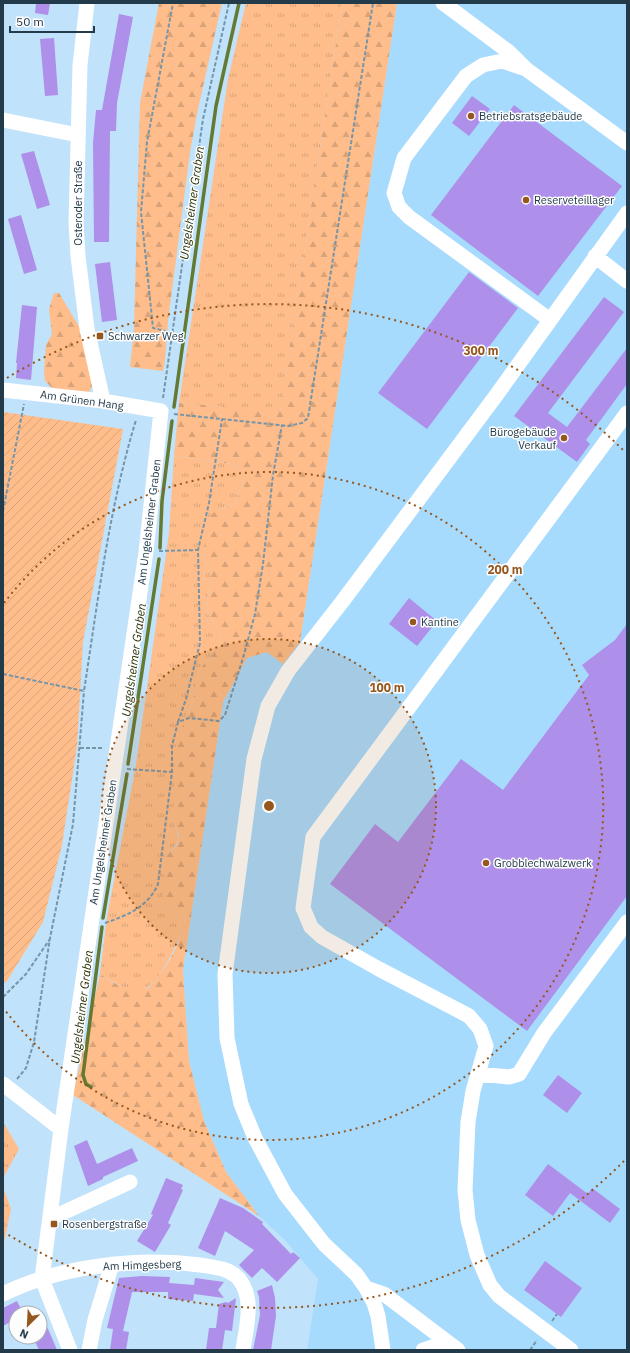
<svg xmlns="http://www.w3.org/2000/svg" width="630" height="1353" font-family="'IBM Plex Sans',sans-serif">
	<defs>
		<pattern id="grass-tufts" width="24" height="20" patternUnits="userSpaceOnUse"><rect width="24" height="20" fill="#febd8a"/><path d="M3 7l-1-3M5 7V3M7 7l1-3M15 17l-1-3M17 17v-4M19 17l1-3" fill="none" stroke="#d9a379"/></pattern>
		<pattern id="forest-firs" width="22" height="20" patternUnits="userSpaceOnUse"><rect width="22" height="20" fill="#febd8a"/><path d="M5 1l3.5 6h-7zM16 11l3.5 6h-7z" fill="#d9a379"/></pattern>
		<pattern id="garden-furrows" width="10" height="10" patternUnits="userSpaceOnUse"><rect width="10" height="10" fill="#febd8a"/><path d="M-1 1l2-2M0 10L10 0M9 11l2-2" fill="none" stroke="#d9a379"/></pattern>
	</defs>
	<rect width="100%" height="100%" fill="#c0e2fa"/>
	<path fill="#a7dbfe" d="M397,3H627V1350H307L318,1279L285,1240L259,1216L226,1172L204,1121L189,1061L183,970L223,702L247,658L300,642Z"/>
	<path fill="url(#grass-tufts)" d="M246,3H342L280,412L179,403L228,79Z
		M174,456L238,465L243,482L235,503L219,510L204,555L208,563L212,581L207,599L208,614L217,627L221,639L210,659L200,668L193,701L188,713L173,821C181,839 180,842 166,856V905L185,918C183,935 178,941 171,955C150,996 139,999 100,974L107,917L136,765L169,533Z
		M3,1122L19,1149L3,1178Z
		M3,1187L11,1209L3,1247Z"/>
	<path fill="url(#forest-firs)" d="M159,3H222L198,109L190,152L168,321L165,360L163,371L130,367L134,328L140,103Z
		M342,3H397L300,642L283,664L267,652L247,658L223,702L183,970L189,1061L204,1121L226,1172L259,1216L73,1095L100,974C118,986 126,991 148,988C164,974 183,940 185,918L166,905L163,898L166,856L177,845L179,835L173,821L176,743L193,701L200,668L210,659L221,639L217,627L208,614L207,599L212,581L208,563L204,555L205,530L213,513L235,503L243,482L238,465L174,456L179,403L280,411Z
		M54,293H59L84,335L95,382L88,393L56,392L45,381L44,370L46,345L52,334L49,309Z"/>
	<path fill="url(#garden-furrows)" d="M3,412L123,429L83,642L77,746L62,845L43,922L7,981L3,984Z"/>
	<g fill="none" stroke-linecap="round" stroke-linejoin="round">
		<path stroke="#647932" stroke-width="3.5" d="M174,407L216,106L239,3
			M160,548L162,501L172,421
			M128,764L159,559
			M103,918L127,774
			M91,1087L86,1084L83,1075L102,927"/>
	</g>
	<path fill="#ae8fe9" d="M36,3H50L48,15L35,13Z
		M119,14L133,17L117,103L116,131H110L109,242H94L93,143L96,110H102Z
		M54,38L58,95L45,96L40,39Z
		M472,96L490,109L469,136L452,123Z
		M514,105L622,186L538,296L431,215Z
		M34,151L50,205L37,209L21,154Z
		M21,215L37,270L24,274L8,219Z
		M110,262L117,320L102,322L95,264Z
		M469,272L518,308L427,429L378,393Z
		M604,297L624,312L548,413L567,427L627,348V384L586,440L590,444L577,462L514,416Z
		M22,305L37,307L31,380L16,378L17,363H16Z
		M409,598L437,621L417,646L389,624Z
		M627,624V896L527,1031L330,884L375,824L398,842L461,759L503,790L589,675L582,665L615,640Z
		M558,1075L582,1093L567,1113L543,1095Z
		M87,1140L97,1164L132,1148L138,1161L103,1177V1179L88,1186L74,1146Z
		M548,1164L588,1194L592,1188L620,1209L610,1223L570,1193L553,1216L525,1195Z
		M166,1178L183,1185L181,1189L183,1190L168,1223L171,1225L155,1252L137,1241L153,1215L151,1214Z
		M220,1198L243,1208L263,1222L262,1224L291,1254L293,1252L300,1258L277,1282L262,1268L252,1278L239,1265L254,1250L225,1231L215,1256L198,1248Z
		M545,1261L582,1288L561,1317L524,1290Z
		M142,1276L170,1277L169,1283L194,1285L195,1278L224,1282L218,1290L224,1298L194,1294L193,1301L168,1299V1292H132L123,1331L129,1332L126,1350H110L113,1329L107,1328L119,1278Z
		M272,1285L275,1298L276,1316L271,1350H253L260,1315L259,1297L257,1291Z
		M236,1298L232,1331L225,1330L222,1350H206L209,1328H216L219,1304L226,1302L228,1303Z
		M17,1301L23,1313H16V1319L3,1326V1308Z
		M40,1314L49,1331L57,1350H39L33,1337H40Z"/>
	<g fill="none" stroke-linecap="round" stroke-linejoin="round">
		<path stroke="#7795a9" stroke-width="2" stroke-dasharray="4 2" stroke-linecap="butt" d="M173,333L153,328L141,212L147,142L173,3
			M163,398L203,119L229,3
			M174,414L288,426L302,423L308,418L373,3
			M3,511L24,404
			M159,551L198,550
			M3,674L84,691C98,600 109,508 136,420
			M178,722L186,699L200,643L198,550L209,503L222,419
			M80,748H104
			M127,769L172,772
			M105,923C128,915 148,907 158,884L172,772V746L178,722L189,718L219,721L225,715L243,658L255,614L263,564L273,475L282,425
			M3,997L26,974L50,939
			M17,1079L26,1068L34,1042L50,938L73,824L84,691
			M552,1321L557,1314
			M530,1350L537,1340"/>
		<path stroke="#fff" stroke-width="15" d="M87,3L80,65L76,223L78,256L87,329L103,401
			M443,3L509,52L526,69L627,143
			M526,69L502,61L483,65L466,76L404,158L394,193L399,207L409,217L550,320
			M3,120L78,135
			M595,256L627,281
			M3,390L103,401L161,411L146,552L61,1129L42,1279L70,1350
			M479,1074L509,1077L519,1074L544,1033L627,922
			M3,1084L61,1129
			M50,1215H58L130,1182
			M366,1288L384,1294L458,1350
			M3,1294C60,1266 138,1257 200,1265C214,1267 229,1268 239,1279C255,1299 246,1327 243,1350
			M89,1350L95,1320L112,1264
			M383,1350L378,1316L374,1303L366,1288L356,1274L324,1244L285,1194L255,1138L241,1104L227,1038L225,974L254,759L268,706L288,671L342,602L495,397L627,213
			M423,1350L435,1346L454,1347
			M571,1350L499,1296L490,1285L477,1255L468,1220L465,1190L468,1122L473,1091L486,1046L480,1029L469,1016L379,969L322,937L311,927L303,908L313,837L627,413"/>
	</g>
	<circle cx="269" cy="806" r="167" fill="#95571d" fill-opacity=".12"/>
	<g fill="none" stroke="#95571d" stroke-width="2" stroke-dasharray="2 4">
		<circle cx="269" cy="806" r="167"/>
		<path d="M4 603A334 334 0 1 1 4 1009"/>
		<path d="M624 1161A502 502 0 0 1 7 1234M7 378A502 502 0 0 1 624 451"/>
	</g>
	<g fill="#95571d" stroke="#fdfdfd" stroke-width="1.5">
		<circle cx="471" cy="116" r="4"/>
		<circle cx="526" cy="200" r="4"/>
		<rect x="96" y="332" width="8" height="8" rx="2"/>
		<circle cx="564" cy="438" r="4"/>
		<circle cx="413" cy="622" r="4"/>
		<circle cx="486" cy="863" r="4"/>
		<rect x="50" y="1220" width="8" height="8" rx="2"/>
	</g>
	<g text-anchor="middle" stroke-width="3" stroke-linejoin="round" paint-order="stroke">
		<g font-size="11" fill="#223a4a" stroke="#fdfdfd" text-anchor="start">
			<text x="479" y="120">Betriebsratsgebäude</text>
			<text x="534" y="204">Reserveteillager</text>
			<text x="108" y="340">Schwarzer Weg</text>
			<text x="556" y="436" text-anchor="end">Bürogebäude<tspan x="556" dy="13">Verkauf</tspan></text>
			<text x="421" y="626">Kantine</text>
			<text x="494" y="867">Grobblechwalzwerk</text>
			<text x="62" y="1228">Rosenbergstraße</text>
		</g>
		<g font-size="11" fill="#223a4a" stroke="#fdfdfd">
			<text transform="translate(78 203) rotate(-90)" y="4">Osteroder Straße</text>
			<text transform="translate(82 400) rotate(8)" y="4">Am Grünen Hang</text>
			<text transform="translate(149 522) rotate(-83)" y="4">Am Ungelsheimer Graben</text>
			<text transform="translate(103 842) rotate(-81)" y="4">Am Ungelsheimer Graben</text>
			<text transform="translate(142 1265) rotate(-2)" y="4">Am Himgesberg</text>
		</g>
		<g font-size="12" font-style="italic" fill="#2b3206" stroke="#fdfdfd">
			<text transform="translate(192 203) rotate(-82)" y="4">Ungelsheimer Graben</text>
			<text transform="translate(134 660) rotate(-82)" y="4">Ungelsheimer Graben</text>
			<text transform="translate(82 1007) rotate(-83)" y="4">Ungelsheimer Graben</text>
		</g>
	</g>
	<circle cx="269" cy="806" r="6" fill="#95571d" stroke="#fdfdfd" stroke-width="2"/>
	<g font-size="12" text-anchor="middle" font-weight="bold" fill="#95571d" stroke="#fdfdfd" stroke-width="3" stroke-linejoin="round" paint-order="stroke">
		<text x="481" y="355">300 m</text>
		<text x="505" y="574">200 m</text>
		<text x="387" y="692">100 m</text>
	</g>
	<rect width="630" height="1353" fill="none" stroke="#223a4a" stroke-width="8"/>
	<g transform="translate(28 1325) rotate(204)"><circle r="19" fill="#fdfdfd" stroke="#a5afb5"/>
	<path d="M0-3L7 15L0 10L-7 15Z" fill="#95571d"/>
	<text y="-6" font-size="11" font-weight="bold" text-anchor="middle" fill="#223a4a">N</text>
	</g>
	<path d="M10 26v6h84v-6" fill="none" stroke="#223a4a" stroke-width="2"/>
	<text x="16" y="26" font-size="12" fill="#223a4a" stroke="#fdfdfd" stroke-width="3" paint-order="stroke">50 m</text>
</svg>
